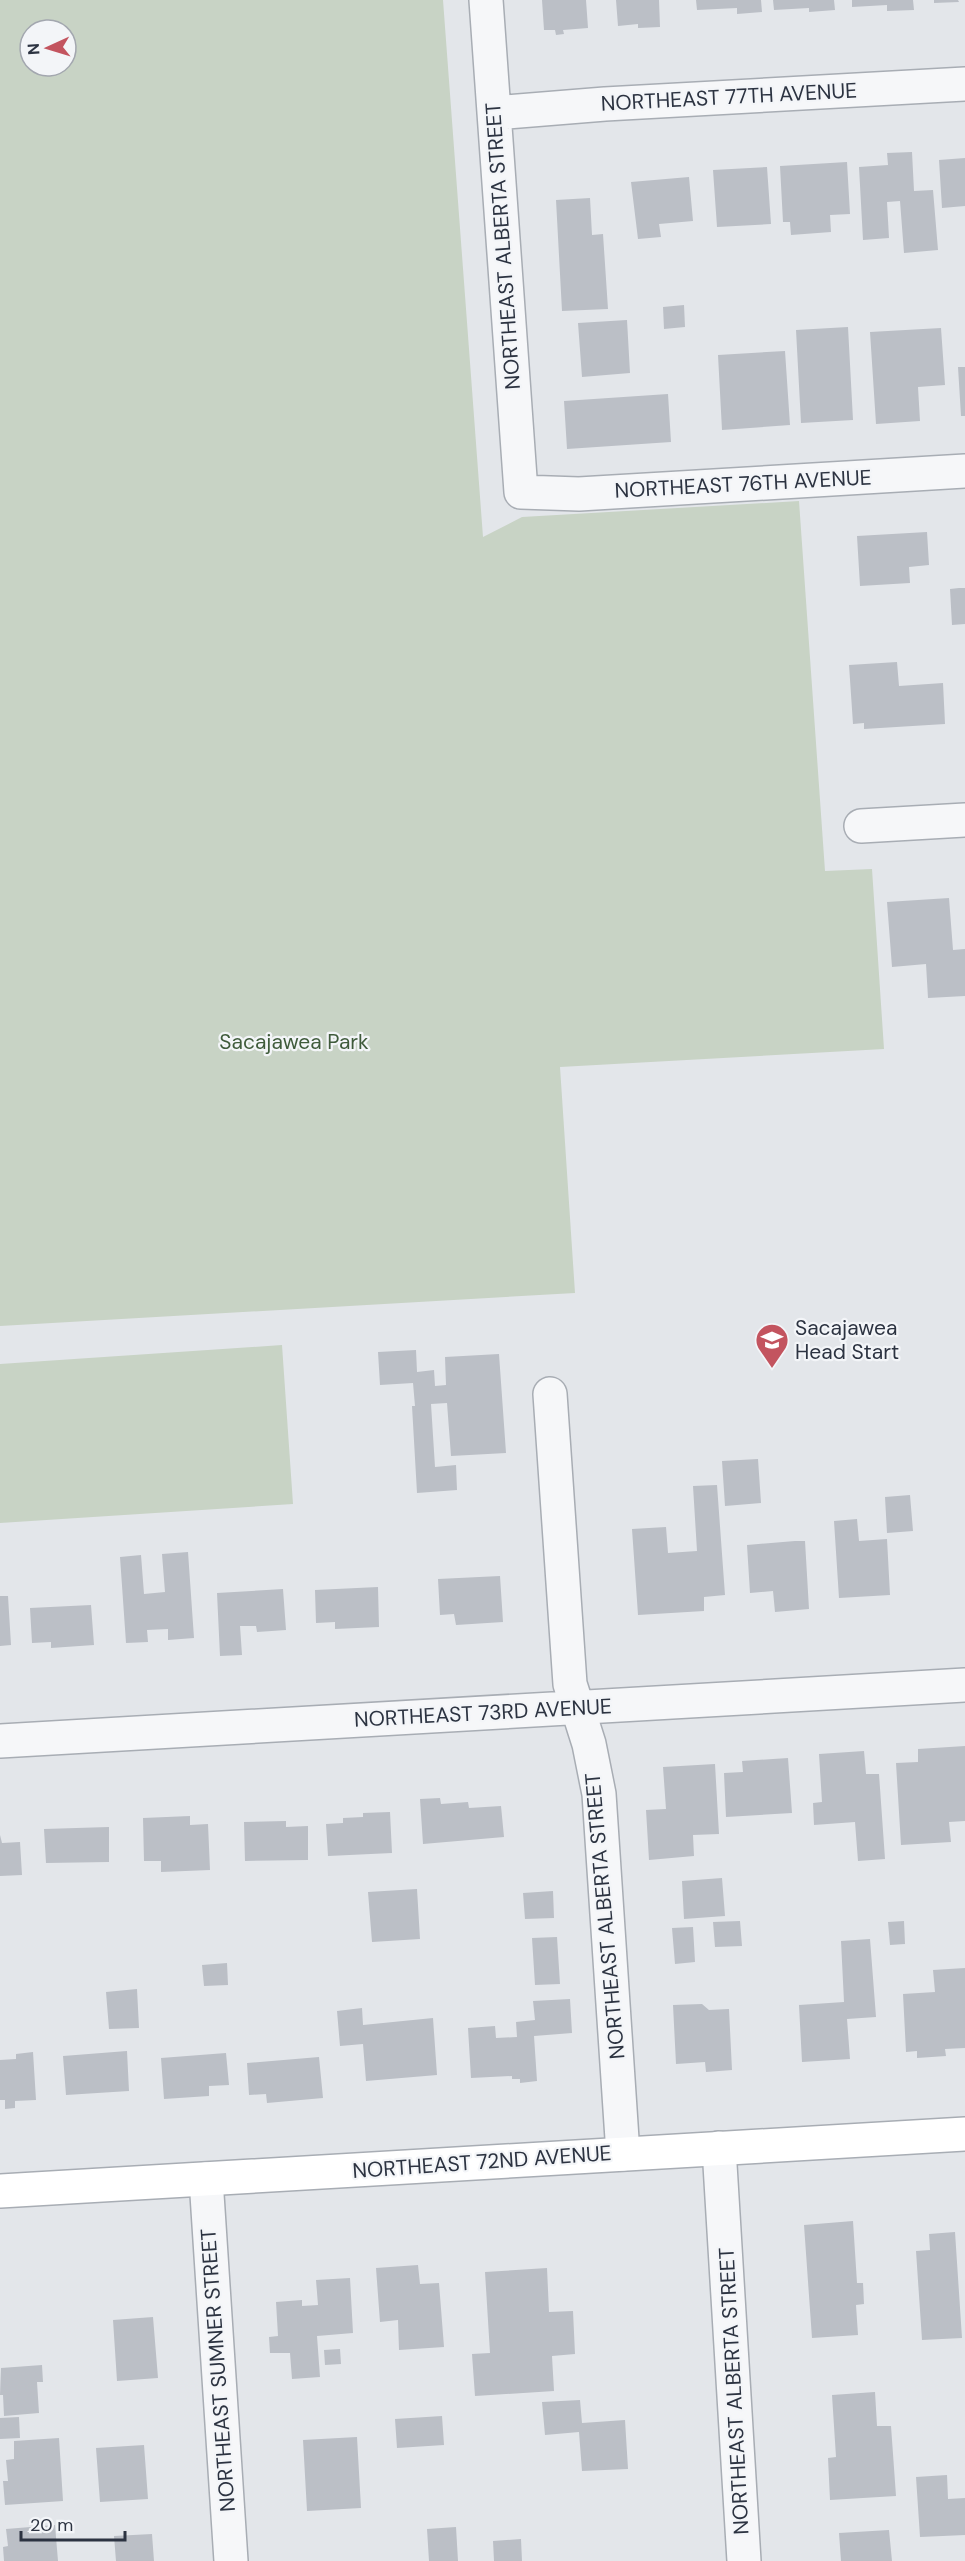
<svg xmlns="http://www.w3.org/2000/svg" width="965" height="2561" font-family="'DM Sans',sans-serif">
	<rect width="100%" height="100%" fill="#e3e6ea"/>
	<path fill="#c8d3c5" fill-rule="evenodd" d="M0,0H443L483,537L522,517L799,501L825,871L872,869L884,1049L560,1067L575,1293L0,1326ZM30,30H66V66H30Z
		M282,1345L293,1504L0,1523V1364Z"/>
	<path fill="#bbbfc6" d="M542,0H586L588,28L563,30L564,34L556,35L555,30H544Z
		M616,0H659L660,27L638,28V24L618,26Z
		M696,0H761L762,12L737,14V8L697,10Z
		M773,0H834L835,10L809,12V8L774,10Z
		M852,0H913L914,10L887,11V5L852,7Z
		M934,0H958L959,2L934,3Z
		M912,152L914,191L933,190L938,250L904,253L900,201L887,202L889,238L863,240L859,167L888,165L887,153Z
		M965,158V206L942,208L939,160Z
		M847,162L850,214L830,215L831,232L791,235L790,222H783L780,166Z
		M767,167L771,224L717,227L713,170Z
		M689,177L693,221L659,224L661,237L638,239L631,182Z
		M590,198L592,235L603,234L608,309L562,311L556,200Z
		M684,305L685,327L664,329L663,307Z
		M627,320L630,373L582,377L578,323Z
		M848,327L853,420L801,423L796,330Z
		M941,328L945,385L918,387L920,421L876,424L870,332Z
		M785,351L790,425L722,430L718,355Z
		M958,367H965V416H961Z
		M668,394L671,442L567,449L564,401Z
		M927,532L929,565L909,567L910,583L860,586L857,536Z
		M959,588H965V624L952,625L950,589Z
		M897,662L899,686L943,683L945,724L864,729V723L853,724L849,665Z
		M949,898L953,950L965,949V996L928,998L926,964L892,967L887,902Z
		M416,1350L417,1372L434,1370L435,1386L446,1385L445,1357L499,1354L506,1453L451,1456L447,1403L431,1404L435,1467L456,1465L457,1490L417,1493L412,1406H415L413,1383L380,1385L378,1352Z
		M758,1459L761,1503L725,1506L722,1461Z
		M717,1485L725,1595L704,1597V1611L638,1615L632,1529L666,1527L668,1553L697,1551L693,1486Z
		M910,1495L913,1531L887,1533L885,1497Z
		M857,1519L859,1541L887,1539L890,1595L839,1598L834,1521Z
		M795,1541H805L809,1609L775,1612L773,1591L750,1593L747,1545Z
		M188,1552L194,1638L168,1640V1629L147,1630L148,1642L126,1643L120,1557L141,1555L144,1594L165,1592L162,1554Z
		M500,1576L503,1622L456,1625L454,1614L440,1615L438,1579Z
		M378,1587L379,1627L335,1629V1622L316,1623L315,1590Z
		M283,1589L286,1630L257,1632L256,1626H240L242,1655L220,1656L217,1593Z
		M0,1596H8L11,1645L0,1646Z
		M91,1605L94,1645L51,1648V1642L32,1643L30,1608Z
		M965,1746V1821L949,1822L951,1842L901,1845L896,1763L918,1762V1749Z
		M864,1751L866,1774H879L885,1859L858,1861L855,1822L814,1825L813,1803L822,1802L819,1754Z
		M788,1758L792,1813L726,1817L724,1773L743,1772L742,1761Z
		M715,1764L719,1834L693,1835L694,1856L649,1860L646,1810L666,1809L663,1767Z
		M440,1798L441,1804L468,1802L469,1808L501,1806L504,1837L423,1844L420,1799Z
		M390,1812L392,1853L328,1856L326,1824L343,1823V1818L363,1817V1813Z
		M190,1816V1825L208,1824L210,1870L161,1872V1861H144L143,1818Z
		M286,1821V1827L308,1826V1860L245,1861L244,1822Z
		M109,1827V1862L46,1863L44,1829Z
		M0,1835L2,1843L20,1842L22,1875L0,1876Z
		M722,1878L725,1916L684,1919L682,1881Z
		M417,1889L420,1939L372,1942L368,1892Z
		M553,1891L554,1918L525,1919L523,1893Z
		M740,1921L742,1946L715,1947L713,1922Z
		M904,1921L905,1944L890,1945L888,1922Z
		M693,1927L695,1962L675,1964L672,1928Z
		M557,1937L560,1984L535,1985L532,1938Z
		M870,1939L876,2017L847,2019L850,2059L802,2062L799,2005L844,2002L841,1941Z
		M227,1963L228,1985L204,1986L202,1965Z
		M965,1968V2048L945,2049L946,2056L917,2058V2051L906,2052L903,1994L935,1992L933,1970Z
		M137,1989L139,2028L109,2029L106,1992Z
		M570,1999L572,2033L534,2036L537,2081L520,2083V2079H512V2076L471,2078L468,2028L495,2026L496,2038L517,2037L516,2022L535,2020L533,2001Z
		M702,2004L709,2010L729,2009L732,2070L706,2072L705,2062L676,2064L673,2005Z
		M362,2008L363,2025L433,2018L437,2075L366,2081L363,2044L340,2046L337,2011Z
		M127,2051L129,2091L66,2095L63,2056Z
		M33,2052L36,2100L15,2101V2108L5,2109V2100H0V2060L16,2059V2054Z
		M226,2053L229,2085L209,2086V2096L164,2099L161,2058Z
		M319,2057L323,2098L267,2103L266,2094L249,2095L247,2063Z
		M853,2221L857,2283H863L864,2304L856,2305L858,2335L812,2338L804,2225Z
		M955,2232L962,2338L922,2340L916,2251L930,2250L929,2234Z
		M418,2265L420,2284L439,2283L444,2347L399,2350L398,2320L380,2322L376,2268Z
		M547,2268L549,2312L573,2311L575,2354L552,2356L554,2391L475,2396L472,2354L490,2353L485,2272Z
		M350,2278L353,2333L317,2336L320,2377L292,2379L290,2353H270L269,2337L278,2336L276,2302L302,2300V2306L318,2305L316,2280Z
		M153,2317L158,2378L117,2381L113,2320Z
		M340,2349L341,2364L325,2365L324,2350Z
		M42,2365L43,2382H37L39,2413L4,2416L3,2395H0L1,2368Z
		M875,2392L877,2426H891L896,2496L830,2500L828,2458L836,2457L832,2395Z
		M580,2400L582,2423L625,2420L628,2469L582,2471L579,2432L545,2435L542,2402Z
		M442,2416L444,2445L397,2448L395,2419Z
		M19,2417L20,2438L0,2439V2418Z
		M357,2437L361,2508L307,2511L303,2440Z
		M59,2438L63,2501L5,2505L3,2481H8L6,2460L14,2459V2441Z
		M144,2445L148,2499L100,2502L96,2448Z
		M947,2475L948,2499L965,2498V2535L920,2537L916,2477Z
		M55,2525L58,2561H4L3,2547L8,2546L6,2529Z
		M456,2527L458,2561H429L427,2529Z
		M889,2530L892,2561H841L839,2533Z
		M152,2534L154,2561H116L114,2536Z
		M521,2539L522,2561H494L493,2541Z"/>
	<g fill="none" stroke-linecap="round" stroke-linejoin="round">
		<defs>
			<path id="street" d="M486,0L521,492L579,494L965,471
				M494,113L605,104L965,84
				M861,826L965,820
				M550,1394L570,1684L589,1744L599,1794L623,2154
				M0,1741L965,1685
				M719,2148L744,2561
				M206,2179L231,2561"/>
			<path id="secondary" d="M0,2191L965,2134"/>
		</defs>
		<use href="#street" stroke="#a8adb4" stroke-width="36"/>
		<use href="#secondary" stroke="#a8adb4" stroke-width="36"/>
		<use href="#street" stroke="#f6f7f9" stroke-width="33"/>
		<use href="#secondary" stroke="#fff" stroke-width="33"/>
	</g>
	<defs>
		<symbol id="school-pin" viewBox="-11 -11 22 30"><path d="M0 17L-7.5 6A9.5 9.5 0 1 1 7.5 6Z" fill="#c3545f" stroke="#f3f5f8"/><path d="M0-5L7-2L0 1L-7-2ZM-4 1L0 2.5L4 1V4Q0 6-4 4Z" fill="#fff"/></symbol>
	</defs>
	<g fill-rule="evenodd">
		<use href="#school-pin" x="753" y="1321" width="38" height="52"/>
	</g>
	<g text-anchor="middle" stroke-width="4.5" stroke-linejoin="round" paint-order="stroke">
		<g font-size="21" fill="#2c3341" stroke="#f3f5f8">
			<text transform="translate(729 97) rotate(-3)" y="7">NORTHEAST 77TH AVENUE</text>
			<text transform="translate(503 246) rotate(-94)" y="7">NORTHEAST ALBERTA STREET</text>
			<text transform="translate(743 484) rotate(-3)" y="7">NORTHEAST 76TH AVENUE</text>
			<text transform="translate(483 1713) rotate(-3)" y="7">NORTHEAST 73RD AVENUE</text>
			<text transform="translate(605 1916) rotate(-95)" y="7">NORTHEAST ALBERTA STREET</text>
			<text transform="translate(482 2162) rotate(-4)" y="7">NORTHEAST 72ND AVENUE</text>
			<text transform="translate(218 2370) rotate(-94)" y="7">NORTHEAST SUMNER STREET</text>
			<text transform="translate(734 2391) rotate(-93)" y="7">NORTHEAST ALBERTA STREET</text>
		</g>
		<g font-size="21" fill="#3f5b3b" stroke="#f3f5f8">
			<text x="294" y="1049">Sacajawea Park</text>
		</g>
		<g font-size="21" fill="#2c3341" stroke="#f3f5f8" text-anchor="start">
			<text x="795" y="1335">Sacajawea<tspan x="795" dy="24">Head Start</tspan></text>
		</g>
	</g>
	<g transform="translate(48 48) rotate(266)"><circle r="28" fill="#f3f5f8" stroke="#a3a7af" stroke-width="1.5"/>
	<path d="M0-4.5L10 22L0 15L-10 22Z" fill="#c3545f"/>
	<text y="-9" font-size="16" font-weight="bold" text-anchor="middle" fill="#2c3341">N</text>
	</g>
	<path d="M21 2531v9h104v-9" fill="none" stroke="#2c3341" stroke-width="3"/>
	<text x="30" y="2531" font-size="18" fill="#2c3341" stroke="#f3f5f8" stroke-width="4.5" paint-order="stroke">20 m</text>
</svg>
